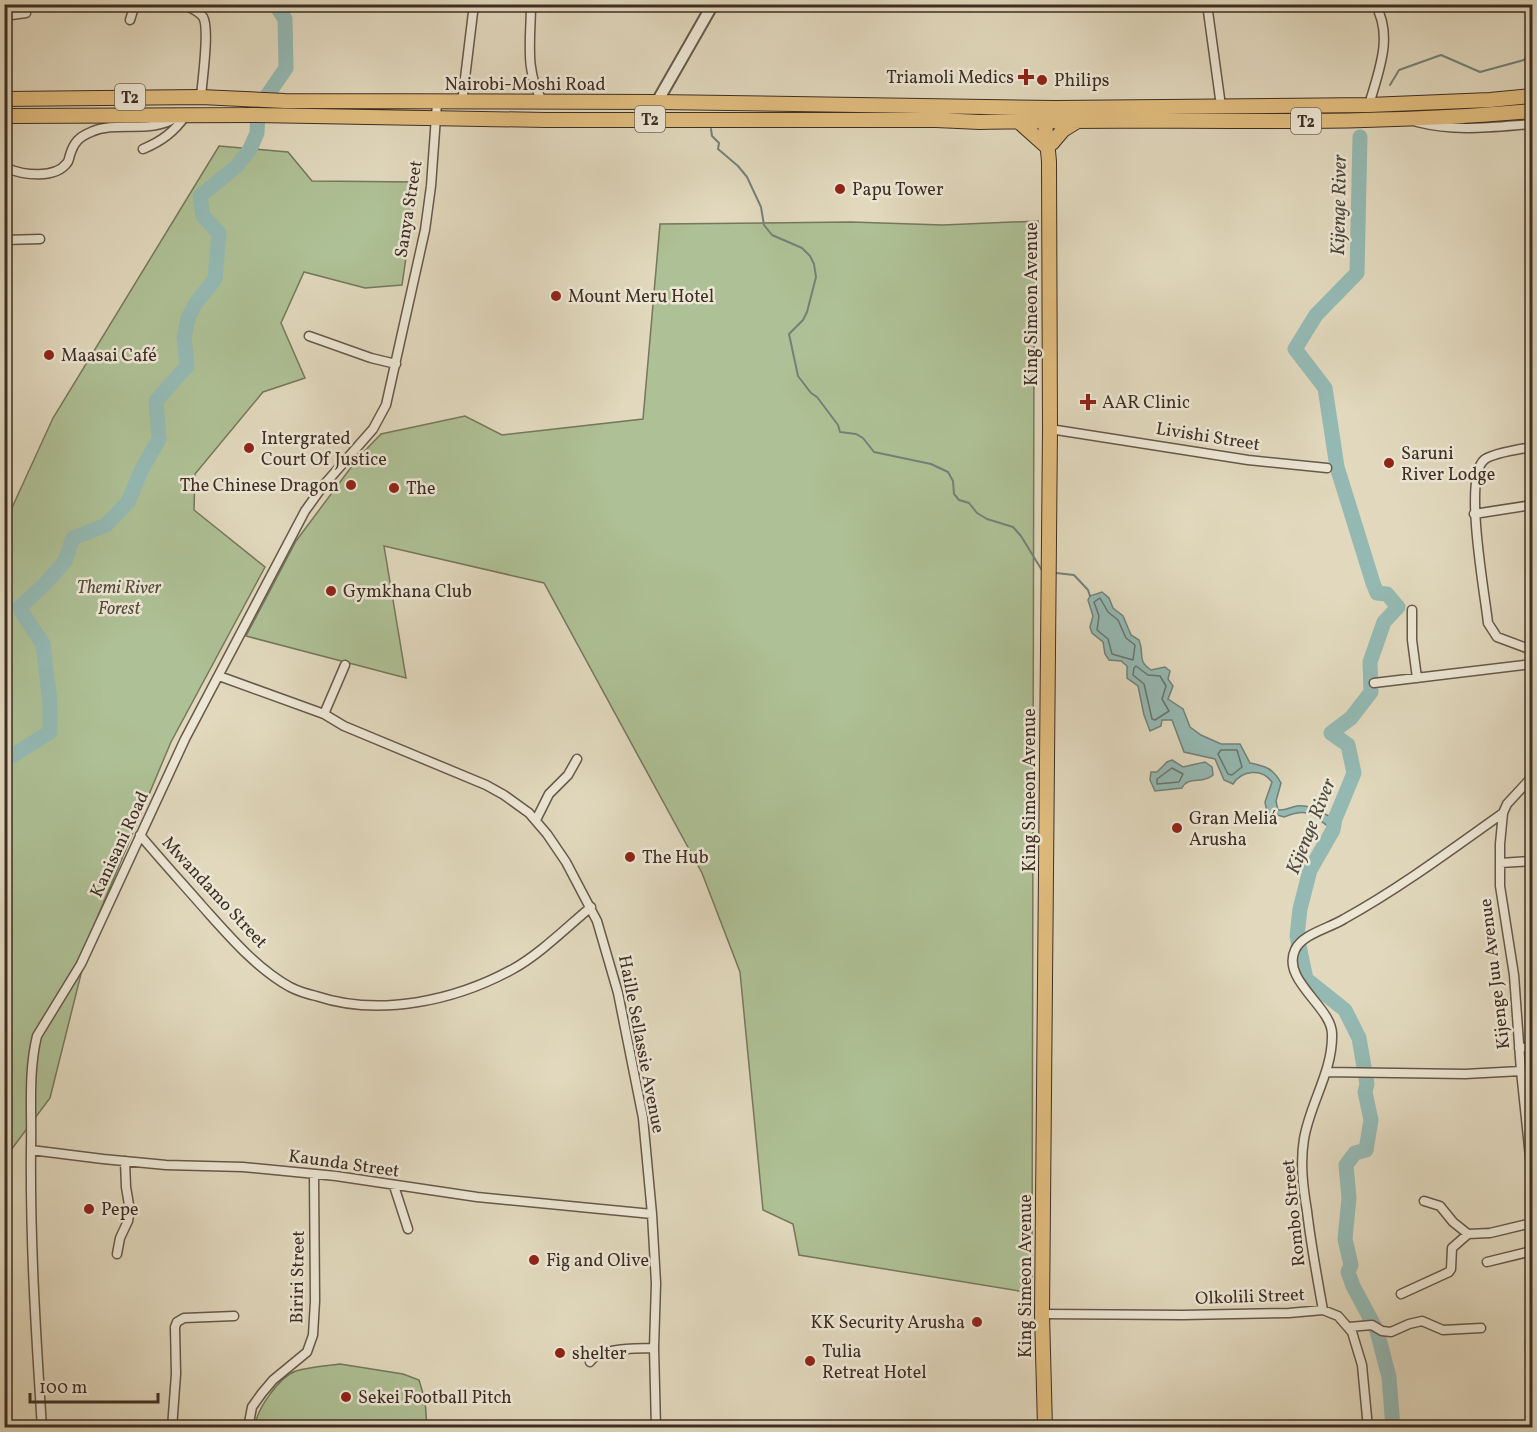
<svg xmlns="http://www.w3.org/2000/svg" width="1537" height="1432" font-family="Vollkorn,serif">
	<rect width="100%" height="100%" fill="#e1d8bd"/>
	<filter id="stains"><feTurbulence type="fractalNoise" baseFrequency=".00333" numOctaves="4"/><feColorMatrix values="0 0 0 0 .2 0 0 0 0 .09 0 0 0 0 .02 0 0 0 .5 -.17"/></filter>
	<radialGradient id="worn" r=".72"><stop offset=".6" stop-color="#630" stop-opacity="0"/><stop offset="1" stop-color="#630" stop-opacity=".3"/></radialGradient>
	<path fill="#aec095" stroke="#76775c" stroke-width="1.5" d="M219,146L288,152L312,181L417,182L402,285L365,288L304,272L281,323L305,378L263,392L195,474L194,510L265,567L171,742L92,930L50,1098L5,1158V523L53,418Z
		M1038,221L1034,324L1032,1293L799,1255L793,1224L763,1210L740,972L702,873L544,583L384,546L406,678L246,636L296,541L358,458L381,434L465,416L502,435L643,419L660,224L851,222L943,225Z
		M340,1364L403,1374L419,1380L425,1400L427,1427H255C256,1410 279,1377 296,1371C309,1367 326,1366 340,1364Z"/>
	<path fill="#94b9b3" stroke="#72817a" stroke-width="1.5" d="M1102,592L1109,598L1113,608L1123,616L1131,635L1139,640C1145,654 1136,660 1151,670L1165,667L1170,671L1168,679L1173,686L1168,699L1183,709L1190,727L1201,735L1221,744H1240L1250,763C1265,766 1273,768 1281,783L1276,801L1278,810C1286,811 1290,807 1297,806C1310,804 1324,814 1335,819L1333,830C1312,815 1310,807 1284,817L1267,812L1265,802L1272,782C1262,768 1242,770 1233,784L1224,780L1215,759L1184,752L1172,720H1162L1161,726L1150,731L1144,715L1138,686L1127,678V666L1121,661L1109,660L1105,654L1103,642L1092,633L1090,627L1093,616L1088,600L1090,596Z
		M1172,760L1183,767L1205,762L1212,767L1213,775C1202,785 1189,775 1182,788L1155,791L1150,780L1151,772H1157L1167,762Z"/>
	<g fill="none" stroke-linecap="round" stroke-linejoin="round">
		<path stroke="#69746c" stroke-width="1.5" d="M1100,598L1108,612L1118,620L1126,638L1135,645L1133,660L1112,654L1108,639L1097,630L1099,616L1094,602Z
			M1136,666L1148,675L1160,676L1166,686L1162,699L1169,711L1155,720L1152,719L1144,684L1133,675L1134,668Z
			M1221,750H1237L1242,767L1232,775L1228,774L1218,754Z
			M1172,768L1183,774L1179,782L1157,784V779Z"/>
		<path stroke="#72817a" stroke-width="2" d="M1390,85L1399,70L1441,55L1480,72L1524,60L1532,49
			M711,129L712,136L719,143L718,149L738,166L747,177L761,207L764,225L772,235L802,248L810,256L814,264L816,277L807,312L803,320L789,334L798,376L811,393L817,397L838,425L840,432L856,434L863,438L874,452L931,464L948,472L953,481L954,494L959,500L969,503L977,513L987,519L1013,527L1021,536L1043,572
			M1056,573L1074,575L1088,590L1090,596"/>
		<path stroke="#94b9b3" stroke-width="15" d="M1360,137L1357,273L1316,315L1295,349L1325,388L1337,467L1373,583L1377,593L1387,594L1398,607L1384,622L1370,662L1371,692L1351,718L1331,733L1348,745L1354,773L1335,819L1333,830L1310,870L1300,909L1297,936L1306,979L1345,1010L1359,1038L1367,1084L1365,1092L1371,1120L1366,1150L1355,1153L1346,1165L1349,1198L1345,1239L1351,1265L1348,1272L1353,1286L1377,1331L1389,1377L1393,1428
			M4,761L50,732V702L43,644L19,608L45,584L65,561L73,538L106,525L128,502L142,469L159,439L156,401L187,366L184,338L188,318L196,303L215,279L219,233L203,216L200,196L237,166L250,149L257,133L258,109L286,68L285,19L275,4"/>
		<defs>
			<path id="minor" d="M184,4C190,8 199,11 203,17C210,28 202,82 201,97
				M531,4C531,38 524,72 543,102
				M1207,4L1221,106
				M4,16L26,13
				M130,20L135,4
				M462,103L474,4
				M1369,105C1378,72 1394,37 1375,4
				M1417,122C1457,132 1492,127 1532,124
				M143,149C162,141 174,132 186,115
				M9,169C24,175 55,179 67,163C69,161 69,158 70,155C74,142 79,137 91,132C118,120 150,135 177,117
				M4,240L40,239
				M309,336L371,358L396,364
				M1050,429L1248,460L1327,468
				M1532,447C1521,449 1492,453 1484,460C1463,478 1485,594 1488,623L1497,637L1532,650
				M1474,514L1532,505
				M1412,610V640L1417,678
				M219,676L324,714L344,726L486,785L504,795L529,813L547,834L566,862L597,921L618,993L643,1118L652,1214L656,1283L654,1348L656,1428
				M1374,683L1532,664
				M324,714L345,665
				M1532,777L1507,804L1503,813L1500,844V886L1514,975L1521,1071L1532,1176
				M536,820L549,794L568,775L577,759
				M140,835C161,860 182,883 203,907C229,936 256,968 290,987C298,991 307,994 316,996C379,1017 455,1001 513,969C540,954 567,927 591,907
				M1500,863L1532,861
				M1519,1048L1532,1047
				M1326,1072L1465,1074L1521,1071
				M31,1150L103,1159L166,1165L243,1167L336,1176L477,1197L652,1214
				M394,1186L408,1229
				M1424,1201L1440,1206L1453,1222L1468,1234L1490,1233L1532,1223
				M117,1254L120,1238L128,1221L130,1211L126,1187L125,1161
				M1487,1262L1532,1251
				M1401,1294L1449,1272L1451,1269L1452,1248L1468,1234
				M1323,1310C1317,1277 1311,1245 1307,1211C1303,1187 1300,1163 1304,1139C1310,1103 1333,1071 1332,1034C1332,1007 1281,980 1295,950C1302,934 1330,928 1344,919C1400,888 1451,850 1503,813
				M1042,1314L1183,1315L1289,1313L1323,1310L1338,1316L1352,1332L1362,1365L1368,1428
				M1349,1327L1372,1325L1382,1331L1391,1332L1409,1324L1422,1321L1443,1330L1481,1328
				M590,1362C599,1347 638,1349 654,1348
				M42,1428C36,1335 30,1242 31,1149C32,1112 28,1072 37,1036L81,964L185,739L305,511L323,486L373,429L386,405L425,230L431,186L437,103
				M172,1428L176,1374L175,1327L177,1322L184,1318L234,1316
				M248,1428L252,1407L262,1393L273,1380L307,1352L313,1335L315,1301L314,1174
				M1532,1428L1530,1342L1532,1324"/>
			<path id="tertiary" d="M657,102L713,4"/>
			<path id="primary" d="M1045,1428L1042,1314L1050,429L1049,162C1048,145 1044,128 1045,110"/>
			<path id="trunk" d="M4,99L201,97L285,101L657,102L1055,108L1369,105L1490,100L1532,96
				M4,116L255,115L545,120H936L980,122C1164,117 1349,128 1532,111
				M1018,121L1046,146
				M1052,143L1063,130L1076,122"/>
		</defs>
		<use href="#minor" stroke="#67584a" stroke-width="11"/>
		<use href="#tertiary" stroke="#67584a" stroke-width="14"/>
		<use href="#primary" stroke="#3e2e24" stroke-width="16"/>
		<use href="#trunk" stroke="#3e2e24" stroke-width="16"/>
		<use href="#minor" stroke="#ece6d4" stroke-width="8"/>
		<use href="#tertiary" stroke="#ece6d4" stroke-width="10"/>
		<use href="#primary" stroke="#e0bc7e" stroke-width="14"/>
		<use href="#trunk" stroke="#e0bc7e" stroke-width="14"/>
	</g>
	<g fill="#8f2418" stroke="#ece6d4" stroke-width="2">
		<path d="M1023 68h6v6h6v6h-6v6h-6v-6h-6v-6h6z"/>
		<circle cx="1042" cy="80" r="6"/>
		<circle cx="840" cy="189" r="6"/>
		<circle cx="556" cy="296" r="6"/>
		<circle cx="49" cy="355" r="6"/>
		<path d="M1085 393h6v6h6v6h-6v6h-6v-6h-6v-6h6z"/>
		<circle cx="249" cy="448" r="6"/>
		<circle cx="1389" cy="463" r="6"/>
		<circle cx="351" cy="485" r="6"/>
		<circle cx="394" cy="488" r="6"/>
		<circle cx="331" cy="591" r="6"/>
		<circle cx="1177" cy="828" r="6"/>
		<circle cx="630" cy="857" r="6"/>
		<circle cx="89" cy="1209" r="6"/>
		<circle cx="534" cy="1260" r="6"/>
		<circle cx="977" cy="1322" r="6"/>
		<circle cx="560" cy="1353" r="6"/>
		<circle cx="810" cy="1361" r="6"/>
		<circle cx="346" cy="1397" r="6"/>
	</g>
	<g text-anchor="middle" stroke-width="5" stroke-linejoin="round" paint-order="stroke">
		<g fill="#ece6d4" stroke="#726559" stroke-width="1.5">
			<rect x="115" y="84" width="30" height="26" rx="4.5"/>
			<rect x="635" y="106" width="30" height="26" rx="4.5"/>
			<rect x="1291" y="108" width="30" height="26" rx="4.5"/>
		</g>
		<g font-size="16" font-weight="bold" fill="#3e2e24">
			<text x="130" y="103">T2</text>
			<text x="650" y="125">T2</text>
			<text x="1306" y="127">T2</text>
		</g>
		<g font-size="18" fill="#3e2e24" stroke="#ece6d4" text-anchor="start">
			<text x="1014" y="83" text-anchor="end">Triamoli Medics</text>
			<text x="1054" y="86">Philips</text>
			<text x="852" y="195">Papu Tower</text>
			<text x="568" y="302">Mount Meru Hotel</text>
			<text x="61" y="361">Maasai Café</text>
			<text x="1102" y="408">AAR Clinic</text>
			<text x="261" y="444">Intergrated<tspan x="261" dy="21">Court Of Justice</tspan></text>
			<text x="1401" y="459">Saruni<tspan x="1401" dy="21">River Lodge</tspan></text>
			<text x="339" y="491" text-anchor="end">The Chinese Dragon</text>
			<text x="406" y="494">The</text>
			<text x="343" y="597">Gymkhana Club</text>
			<text x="1189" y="824">Gran Meliá<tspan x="1189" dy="21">Arusha</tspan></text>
			<text x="642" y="863">The Hub</text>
			<text x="101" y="1215">Pepe</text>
			<text x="546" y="1266">Fig and Olive</text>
			<text x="965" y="1328" text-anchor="end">KK Security Arusha</text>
			<text x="822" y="1357">Tulia<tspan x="822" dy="21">Retreat Hotel</tspan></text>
			<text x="572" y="1359">shelter</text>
			<text x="358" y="1403">Sekei Football Pitch</text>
		</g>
		<g font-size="18" fill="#3e2e24" stroke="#ece6d4">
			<text x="525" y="90">Nairobi-Moshi Road</text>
			<text transform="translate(408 209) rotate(-81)" y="6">Sanya Street</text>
			<text transform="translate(1031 304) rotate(-90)" y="6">King Simeon Avenue</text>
			<text transform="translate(1208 436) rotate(9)" y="6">Livishi Street</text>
			<text transform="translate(1029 790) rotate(-90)" y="6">King Simeon Avenue</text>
			<text transform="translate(119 844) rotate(-65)" y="6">Kanisani Road</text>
			<text transform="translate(215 892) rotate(47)" y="6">Mwandamo Street</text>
			<text transform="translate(1494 974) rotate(-97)" y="6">Kijenge Juu Avenue</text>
			<text transform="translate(642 1044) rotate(79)" y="6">Haille Sellassie Avenue</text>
			<text transform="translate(344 1163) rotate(8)" y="6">Kaunda Street</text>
			<text transform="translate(1293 1213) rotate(-96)" y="6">Rombo Street</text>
			<text transform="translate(1025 1276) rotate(-90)" y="6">King Simeon Avenue</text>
			<text transform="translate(297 1277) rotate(-89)" y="6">Biriri Street</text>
			<text transform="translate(1250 1296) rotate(-2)" y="6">Olkolili Street</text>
		</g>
		<g font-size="18" font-style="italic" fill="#544b3b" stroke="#ece6d4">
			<text x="119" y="593">Themi River<tspan x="119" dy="21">Forest</tspan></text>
		</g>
		<g font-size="20" font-style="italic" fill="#4f4a41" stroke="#ece6d4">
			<text transform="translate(1338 205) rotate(-89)" y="7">Kijenge River</text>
			<text transform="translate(1310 826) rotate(-68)" y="7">Kijenge River</text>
		</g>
	</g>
	<rect width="1537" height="1432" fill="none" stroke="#e1d8bd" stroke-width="24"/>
	<rect x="6" y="6" width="1525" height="1420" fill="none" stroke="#3e2e24" stroke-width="3"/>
	<rect x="12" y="12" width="1513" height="1408" fill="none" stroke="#3e2e24" stroke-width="1.5"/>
	<path d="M30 1393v9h128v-9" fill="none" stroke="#3e2e24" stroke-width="3"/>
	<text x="39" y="1393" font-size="18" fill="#3e2e24" stroke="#ece6d4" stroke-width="4.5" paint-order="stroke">100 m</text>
	<rect width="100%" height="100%" filter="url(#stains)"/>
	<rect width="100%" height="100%" fill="url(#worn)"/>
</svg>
